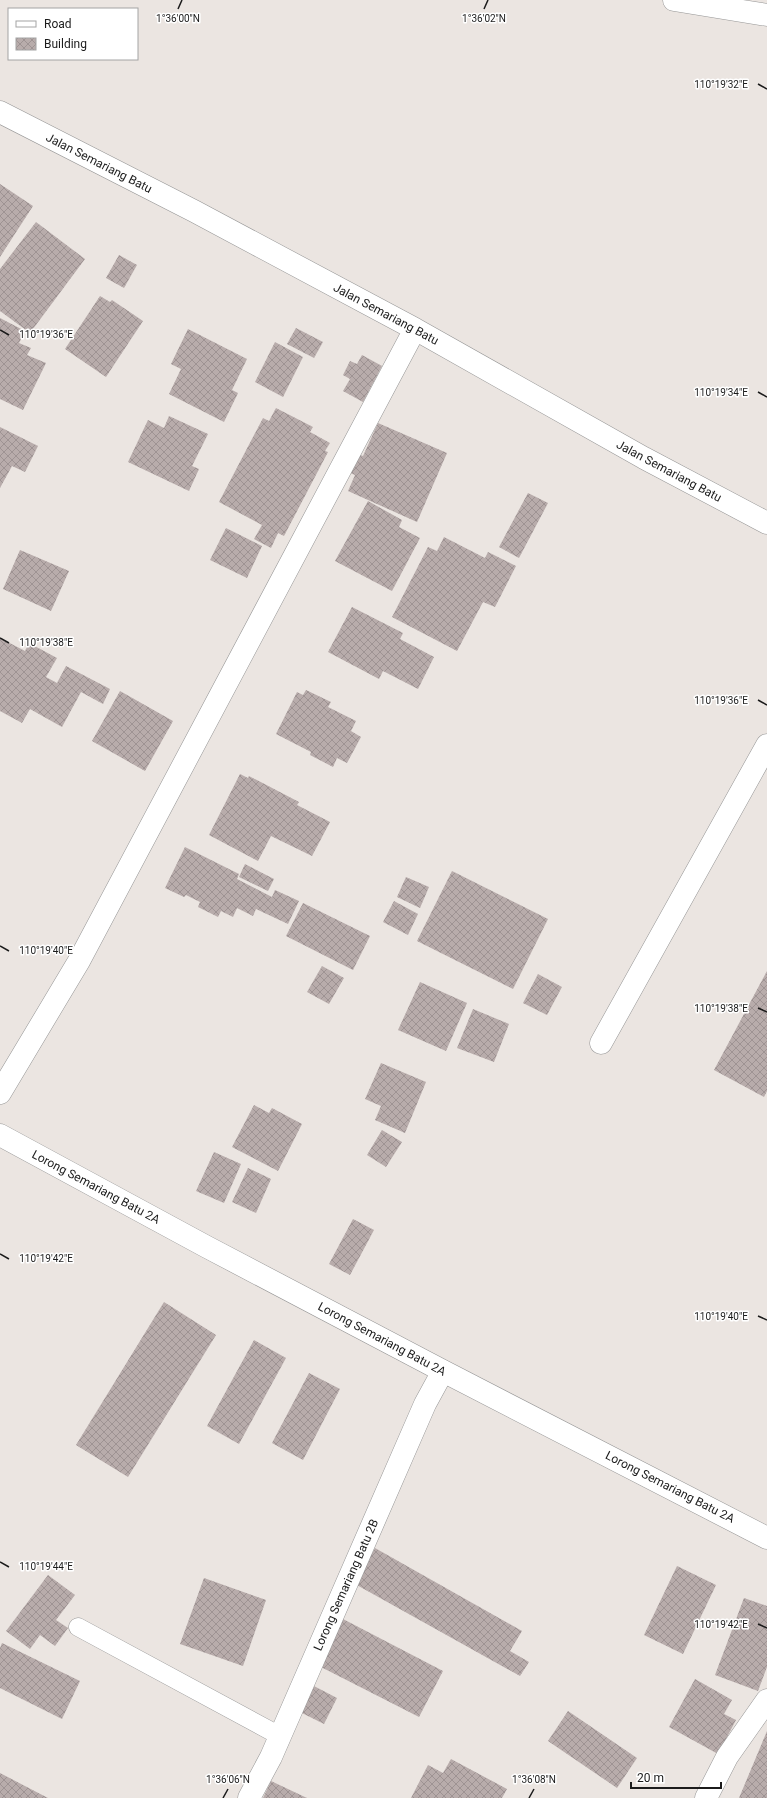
<svg xmlns="http://www.w3.org/2000/svg" width="767" height="1798" font-family="Roboto,sans-serif">
	<defs>
		<pattern id="building-cross-hatch" width="8" height="8" patternUnits="userSpaceOnUse"><rect width="8" height="8" fill="#b8acab"/><path d="M0 0l8 8M0 8l8-8" fill="none" stroke="#9e9393"/></pattern>
	</defs>
	<rect width="100%" height="100%" fill="#ebe5e1"/>
	<path fill="url(#building-cross-hatch)" d="M0,184L33,206L0,257Z
		M36,222L85,259L30,333L0,311V269Z
		M119,255L137,265L124,288L106,278Z
		M100,296L110,302L112,300L143,321L106,377L65,349Z
		M0,318L25,331L19,343L31,348L27,355L46,363L23,410L0,399Z
		M296,328L323,342L314,358L287,344Z
		M188,329L247,359L232,390L238,393L224,422L169,394L181,369L171,364Z
		M275,342L303,357L283,397L255,382Z
		M362,355L382,366L363,402L343,391L350,379L343,375L350,361L357,364Z
		M276,408L313,427L310,432L330,443L325,451L328,452L284,536L278,533L271,548L254,539L262,525L219,502L263,418L269,421Z
		M169,416L208,434L192,466L199,469L189,491L128,462L148,420L164,428Z
		M378,423L447,453L417,522L348,491L355,475L350,473L358,454L363,456Z
		M0,427L38,446L25,472L12,466L0,488Z
		M528,493L548,503L519,558L499,547Z
		M368,501L402,520L399,527L420,538L392,591L335,561Z
		M226,528L262,546L247,578L210,560Z
		M444,537L485,558L488,552L516,566L495,607L483,602L457,651L392,617L428,547L437,551Z
		M20,550L69,571L51,611L3,589Z
		M352,607L403,633L400,639L434,657L418,689L383,671L379,679L328,652Z
		M0,638L25,651L29,643L57,658L46,677L57,683L66,666L110,689L103,704L81,692L62,727L30,709L22,723L0,711Z
		M306,690L331,702L328,707L356,721L351,731L361,737L347,763L337,758L333,767L310,755L311,752L276,734L297,692L303,695Z
		M120,691L173,721L145,771L92,741Z
		M240,774L248,778L249,776L299,802L297,805L330,822L312,856L271,836L258,861L209,835Z
		M185,847L239,874L237,879L272,897L275,890L299,901L288,924L256,909L253,916L237,908L233,917L221,911L218,917L198,907L200,902L186,895L184,897L165,888Z
		M245,864L274,879L268,891L239,877Z
		M452,871L548,919L513,989L417,941Z
		M406,877L429,887L420,908L397,897Z
		M394,901L418,914L408,935L383,922Z
		M303,903L370,936L353,970L286,936Z
		M322,966L344,978L329,1004L307,992Z
		M767,971V1091L764,1097L714,1070Z
		M538,974L562,987L547,1015L523,1003Z
		M420,982L467,1003L446,1051L398,1030Z
		M473,1009L509,1024L494,1062L457,1048Z
		M381,1063L426,1082L405,1133L375,1120L381,1106L365,1099Z
		M254,1105L269,1113L272,1108L302,1124L278,1171L232,1147Z
		M382,1130L402,1142L386,1167L367,1155Z
		M214,1152L241,1164L224,1203L196,1191Z
		M248,1168L271,1179L256,1213L232,1202Z
		M353,1219L374,1230L350,1275L329,1264Z
		M164,1302L216,1335L128,1477L76,1445Z
		M254,1340L286,1358L239,1444L207,1426Z
		M309,1373L340,1389L303,1460L272,1443Z
		M375,1548L522,1631L510,1651L529,1662L520,1676L355,1584Z
		M677,1566L716,1585L683,1654L644,1635Z
		M48,1575L75,1595L56,1620L68,1628L55,1646L40,1635L30,1649L6,1631Z
		M204,1578L266,1600L243,1666L180,1644Z
		M744,1598L767,1606V1667L758,1691L715,1675Z
		M343,1619L443,1671L419,1717L319,1666Z
		M2,1643L80,1681L62,1719L0,1688V1648Z
		M695,1679L732,1700L724,1714L736,1720L718,1754L669,1727Z
		M312,1685L337,1698L324,1724L298,1711Z
		M568,1711L637,1758L617,1788L548,1741Z
		M767,1731V1798H739Z
		M451,1759L507,1789L502,1798H411L428,1765L443,1773Z
		M0,1773L48,1798H0Z
		M271,1781L307,1798H263Z"/>
	<g fill="none" stroke-linecap="round" stroke-linejoin="round">
		<defs>
			<path id="lane" d="M78,1627L280,1736"/>
			<path id="street" d="M674,0L767,15
				M0,112L194,211L415,329L644,458L767,523
				M601,1043L767,745
				M0,1093L79,961L415,329
				M0,1135L207,1247L443,1371L767,1538
				M249,1798L271,1757L425,1404L443,1371
				M706,1798L727,1757L767,1700"/>
		</defs>
		<use href="#lane" stroke="#959595" stroke-width="19"/>
		<use href="#street" stroke="#959595" stroke-width="23"/>
		<use href="#lane" stroke="#fff" stroke-width="18"/>
		<use href="#street" stroke="#fff" stroke-width="22"/>
	</g>
	<path fill="none" stroke="#1b1b1b" stroke-width="1.5" d="M178,9L182,0M484,9L488,0M758,84L767,89M0,330L9,335M758,392L767,397M0,638L9,643M758,700L767,705M0,946L9,951M758,1008L767,1012M0,1254L9,1259M758,1316L767,1320M0,1562L9,1567M758,1624L767,1628M223,1798L228,1789M529,1798L534,1789"/>
	<g text-anchor="middle" stroke-width="3" stroke-linejoin="round" paint-order="stroke">
		<g font-size="12" fill="#1b1b1b" stroke="#fff">
			<text transform="translate(99 163) rotate(27)" y="4">Jalan Semariang Batu</text>
			<text transform="translate(386 314) rotate(28)" y="4">Jalan Semariang Batu</text>
			<text transform="translate(669 471) rotate(28)" y="4">Jalan Semariang Batu</text>
			<text transform="translate(96 1187) rotate(28)" y="4">Lorong Semariang Batu 2A</text>
			<text transform="translate(382 1339) rotate(28)" y="4">Lorong Semariang Batu 2A</text>
			<text transform="translate(670 1487) rotate(27)" y="4">Lorong Semariang Batu 2A</text>
			<text transform="translate(346 1585) rotate(-66)" y="4">Lorong Semariang Batu 2B</text>
		</g>
	</g>
	<g font-size="10" text-anchor="middle" fill="#1b1b1b" stroke="#fff" stroke-width="3" stroke-linejoin="round" paint-order="stroke">
		<text x="178" y="22">1°36'00"N</text>
		<text x="484" y="22">1°36'02"N</text>
		<text x="721" y="88">110°19'32"E</text>
		<text x="46" y="338">110°19'36"E</text>
		<text x="721" y="396">110°19'34"E</text>
		<text x="46" y="646">110°19'38"E</text>
		<text x="721" y="704">110°19'36"E</text>
		<text x="46" y="954">110°19'40"E</text>
		<text x="721" y="1012">110°19'38"E</text>
		<text x="46" y="1262">110°19'42"E</text>
		<text x="721" y="1320">110°19'40"E</text>
		<text x="46" y="1570">110°19'44"E</text>
		<text x="721" y="1628">110°19'42"E</text>
		<text x="228" y="1783">1°36'06"N</text>
		<text x="534" y="1783">1°36'08"N</text>
	</g>
	<rect x="8" y="8" width="130" height="52" fill="#ffffff" stroke="#a4a4a4"/>
	<rect x="16" y="21" width="20" height="6" fill="#ffffff" stroke="#a4a4a4"/>
	<text x="44" y="28" font-size="12" fill="#1b1b1b">Road</text>
	<rect x="16" y="38" width="20" height="12" fill="url(#building-cross-hatch)" stroke="#a4a4a4"/>
	<text x="44" y="48" font-size="12" fill="#1b1b1b">Building</text>
	<path d="M631 1782v6h90v-6" fill="none" stroke="#1b1b1b" stroke-width="2"/>
	<text x="637" y="1782" font-size="12" fill="#1b1b1b" stroke="#ffffff" stroke-width="3" paint-order="stroke">20 m</text>
</svg>
